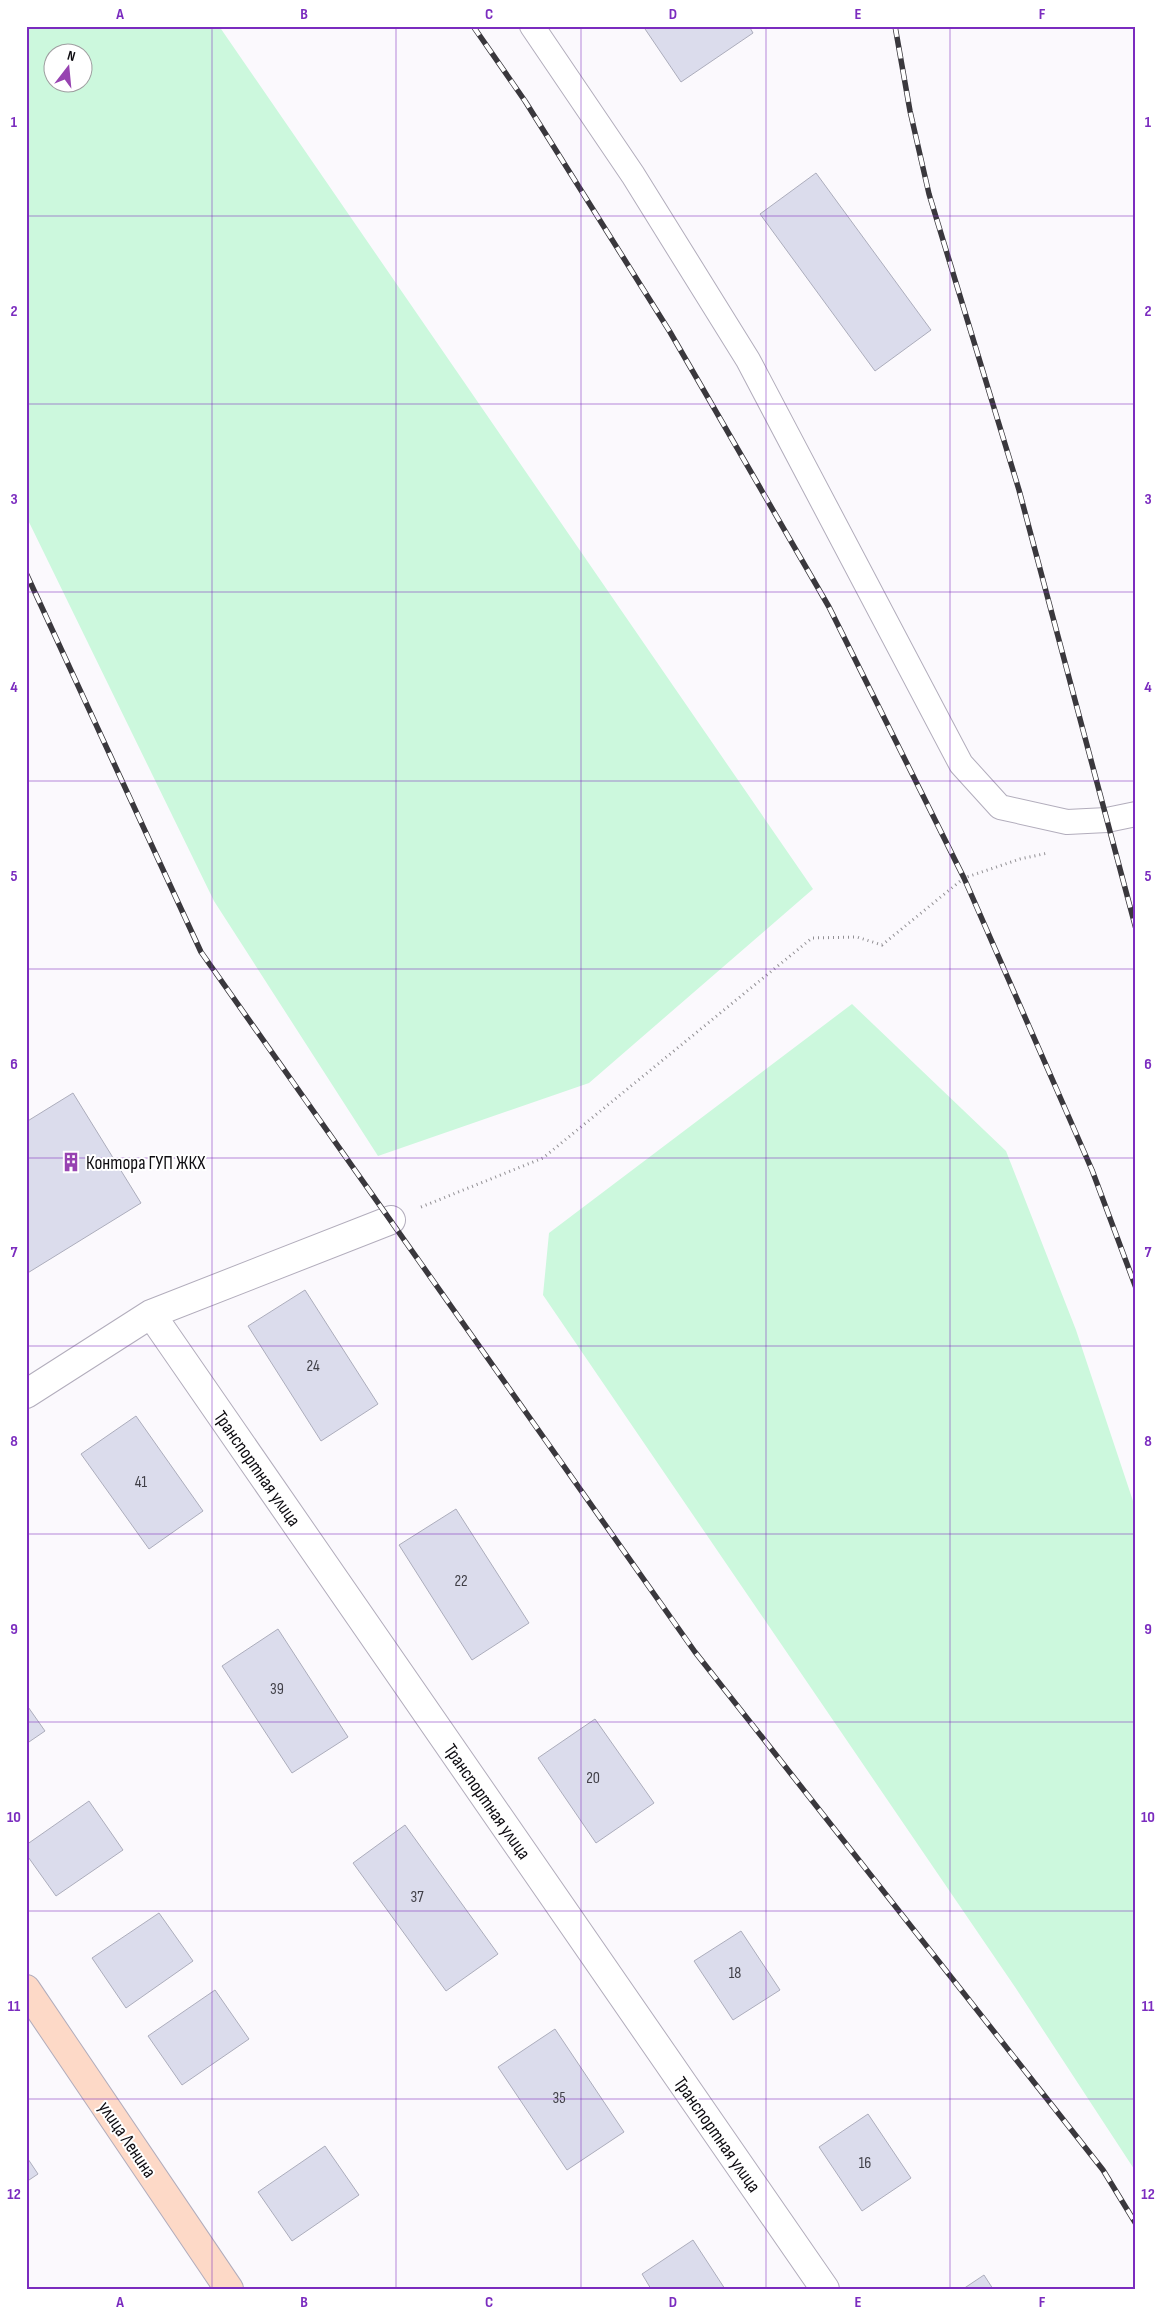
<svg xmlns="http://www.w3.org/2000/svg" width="1162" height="2315" font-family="'Sofia Sans Condensed',sans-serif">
	<rect width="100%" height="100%" fill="#fbf9fd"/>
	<path fill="#ccf8dd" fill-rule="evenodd" d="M26,26H219L813,889L589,1083L378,1156L214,901L26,516ZM52,52H82V82H52Z
		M852,1004L1006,1151L1076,1330L1136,1510V2172L1015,1987L543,1295L549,1233Z"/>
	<path fill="#dbdcec" stroke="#acadbc" d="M643,26H749L753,33L681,82Z
		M816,173L931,330L875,371L760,214Z
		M73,1093L141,1203L26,1274V1122Z
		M305,1290L378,1404L321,1441L248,1326Z
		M136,1416L203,1511L149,1549L81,1454Z
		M456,1509L529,1623L472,1660L399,1545Z
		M278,1629L348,1737L292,1773L222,1666Z
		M26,1704L45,1731L26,1744Z
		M595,1719L654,1803L596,1843L538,1758Z
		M89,1801L123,1850L56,1896L26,1854V1845Z
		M405,1825L498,1954L446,1991L353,1863Z
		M159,1913L193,1961L126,2008L92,1958Z
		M741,1931L780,1990L733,2020L694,1961Z
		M215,1990L249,2039L182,2085L148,2036Z
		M555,2029L624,2132L567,2170L498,2067Z
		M868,2114L911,2178L862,2211L819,2147Z
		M325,2146L359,2195L292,2241L258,2192Z
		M26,2156L38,2174L26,2182Z
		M693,2240L725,2289H651L642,2274Z
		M984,2275L993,2289H963Z"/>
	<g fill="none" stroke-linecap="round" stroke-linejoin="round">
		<defs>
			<path id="lane" d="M532,26L633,175L748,360L961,764L1000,807L1067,822L1107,820L1136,814"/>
			<path id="street" d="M151,1314L825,2289
				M26,1394L151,1314L391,1220"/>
			<path id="secondary" d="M26,1989L229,2289"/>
		</defs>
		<use href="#lane" stroke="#b2adbc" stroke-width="26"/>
		<use href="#street" stroke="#b2adbc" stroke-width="30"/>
		<use href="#secondary" stroke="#b2adbc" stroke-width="30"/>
		<path stroke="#929094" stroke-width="3" stroke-dasharray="1 4" stroke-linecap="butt" d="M421,1207L543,1158L812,938L857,937L882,945L964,878L1020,859L1048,853"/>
		<use href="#lane" stroke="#fff" stroke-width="24"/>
		<use href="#street" stroke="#fff" stroke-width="28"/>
		<use href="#secondary" stroke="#fdd9c7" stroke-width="28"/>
		<defs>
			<path id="rail" d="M473,26L525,101L670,332L829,607L964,878L1092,1170L1136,1288
				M895,26L910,111L929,194L1019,490L1136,929
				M26,573L201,952L695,1652L1103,2170L1136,2224"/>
		</defs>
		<use href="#rail" stroke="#3a383d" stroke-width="5.5"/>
		<use href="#rail" stroke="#fff" stroke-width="4" stroke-dasharray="11" stroke-linecap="butt"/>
	</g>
	<path fill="none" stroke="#7b2cbf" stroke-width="1" stroke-opacity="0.55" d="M212,26V2289M396,26V2289M581,26V2289M766,26V2289M950,26V2289M26,216H1136M26,404H1136M26,592H1136M26,781H1136M26,969H1136M26,1158H1136M26,1346H1136M26,1534H1136M26,1722H1136M26,1911H1136M26,2099H1136"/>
	<defs>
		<symbol id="building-bare" viewBox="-9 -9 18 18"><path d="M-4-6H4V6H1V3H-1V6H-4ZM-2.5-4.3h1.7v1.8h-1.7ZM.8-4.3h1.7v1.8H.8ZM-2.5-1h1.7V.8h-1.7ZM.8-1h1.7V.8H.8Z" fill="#9743b1" stroke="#fff" stroke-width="2.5" paint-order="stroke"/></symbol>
	</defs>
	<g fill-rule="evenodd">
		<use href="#building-bare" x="57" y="1148" width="28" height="28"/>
	</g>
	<g text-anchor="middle" stroke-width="4" stroke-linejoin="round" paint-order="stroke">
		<g font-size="16" fill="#414048">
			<text x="313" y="1371">24</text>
			<text x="141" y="1487">41</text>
			<text x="461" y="1586">22</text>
			<text x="277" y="1694">39</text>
			<text x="593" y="1783">20</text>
			<text x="417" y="1902">37</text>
			<text x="735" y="1978">18</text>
			<text x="559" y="2103">35</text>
			<text x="865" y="2168">16</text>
		</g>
		<g font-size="19" fill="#0e0c11" stroke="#fff" text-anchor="start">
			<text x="86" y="1169">Контора ГУП ЖКХ</text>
		</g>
		<g font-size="19" fill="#0e0c11" stroke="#fff">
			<text transform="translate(258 1468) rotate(55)" y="7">Транспортная улица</text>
			<text transform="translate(488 1801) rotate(55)" y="7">Транспортная улица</text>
			<text transform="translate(718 2134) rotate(55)" y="7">Транспортная улица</text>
			<text transform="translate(128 2139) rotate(56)" y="7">улица Ленина</text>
		</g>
	</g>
	<rect width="1162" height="2315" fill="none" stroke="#ffffff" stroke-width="55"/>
	<g transform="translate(68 68) rotate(16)"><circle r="24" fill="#ffffff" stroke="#9f9ea0"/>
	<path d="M0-4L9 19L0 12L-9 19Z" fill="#9743b1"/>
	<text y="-8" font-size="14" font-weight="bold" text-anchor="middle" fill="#0e0c11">N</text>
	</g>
	<rect x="28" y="28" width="1106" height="2260" fill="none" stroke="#7b2cbf" stroke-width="2"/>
	<g font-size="16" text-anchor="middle" font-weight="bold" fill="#7b2cbf">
		<text x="120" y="19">A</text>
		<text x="304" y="19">B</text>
		<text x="489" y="19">C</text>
		<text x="673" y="19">D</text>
		<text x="858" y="19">E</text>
		<text x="1042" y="19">F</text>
		<text x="14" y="127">1</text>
		<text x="1148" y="127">1</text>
		<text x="14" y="316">2</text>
		<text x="1148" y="316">2</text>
		<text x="14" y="504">3</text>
		<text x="1148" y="504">3</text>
		<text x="14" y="692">4</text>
		<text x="1148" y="692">4</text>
		<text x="14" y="881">5</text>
		<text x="1148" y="881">5</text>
		<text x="14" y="1069">6</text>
		<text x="1148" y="1069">6</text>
		<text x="14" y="1257">7</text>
		<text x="1148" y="1257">7</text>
		<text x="14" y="1446">8</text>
		<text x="1148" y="1446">8</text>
		<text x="14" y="1634">9</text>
		<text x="1148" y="1634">9</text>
		<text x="14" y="1822">10</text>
		<text x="1148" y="1822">10</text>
		<text x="14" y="2011">11</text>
		<text x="1148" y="2011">11</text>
		<text x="14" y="2199">12</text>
		<text x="1148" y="2199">12</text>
		<text x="120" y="2307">A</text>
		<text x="304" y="2307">B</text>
		<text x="489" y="2307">C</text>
		<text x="673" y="2307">D</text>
		<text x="858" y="2307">E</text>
		<text x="1042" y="2307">F</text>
	</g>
</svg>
